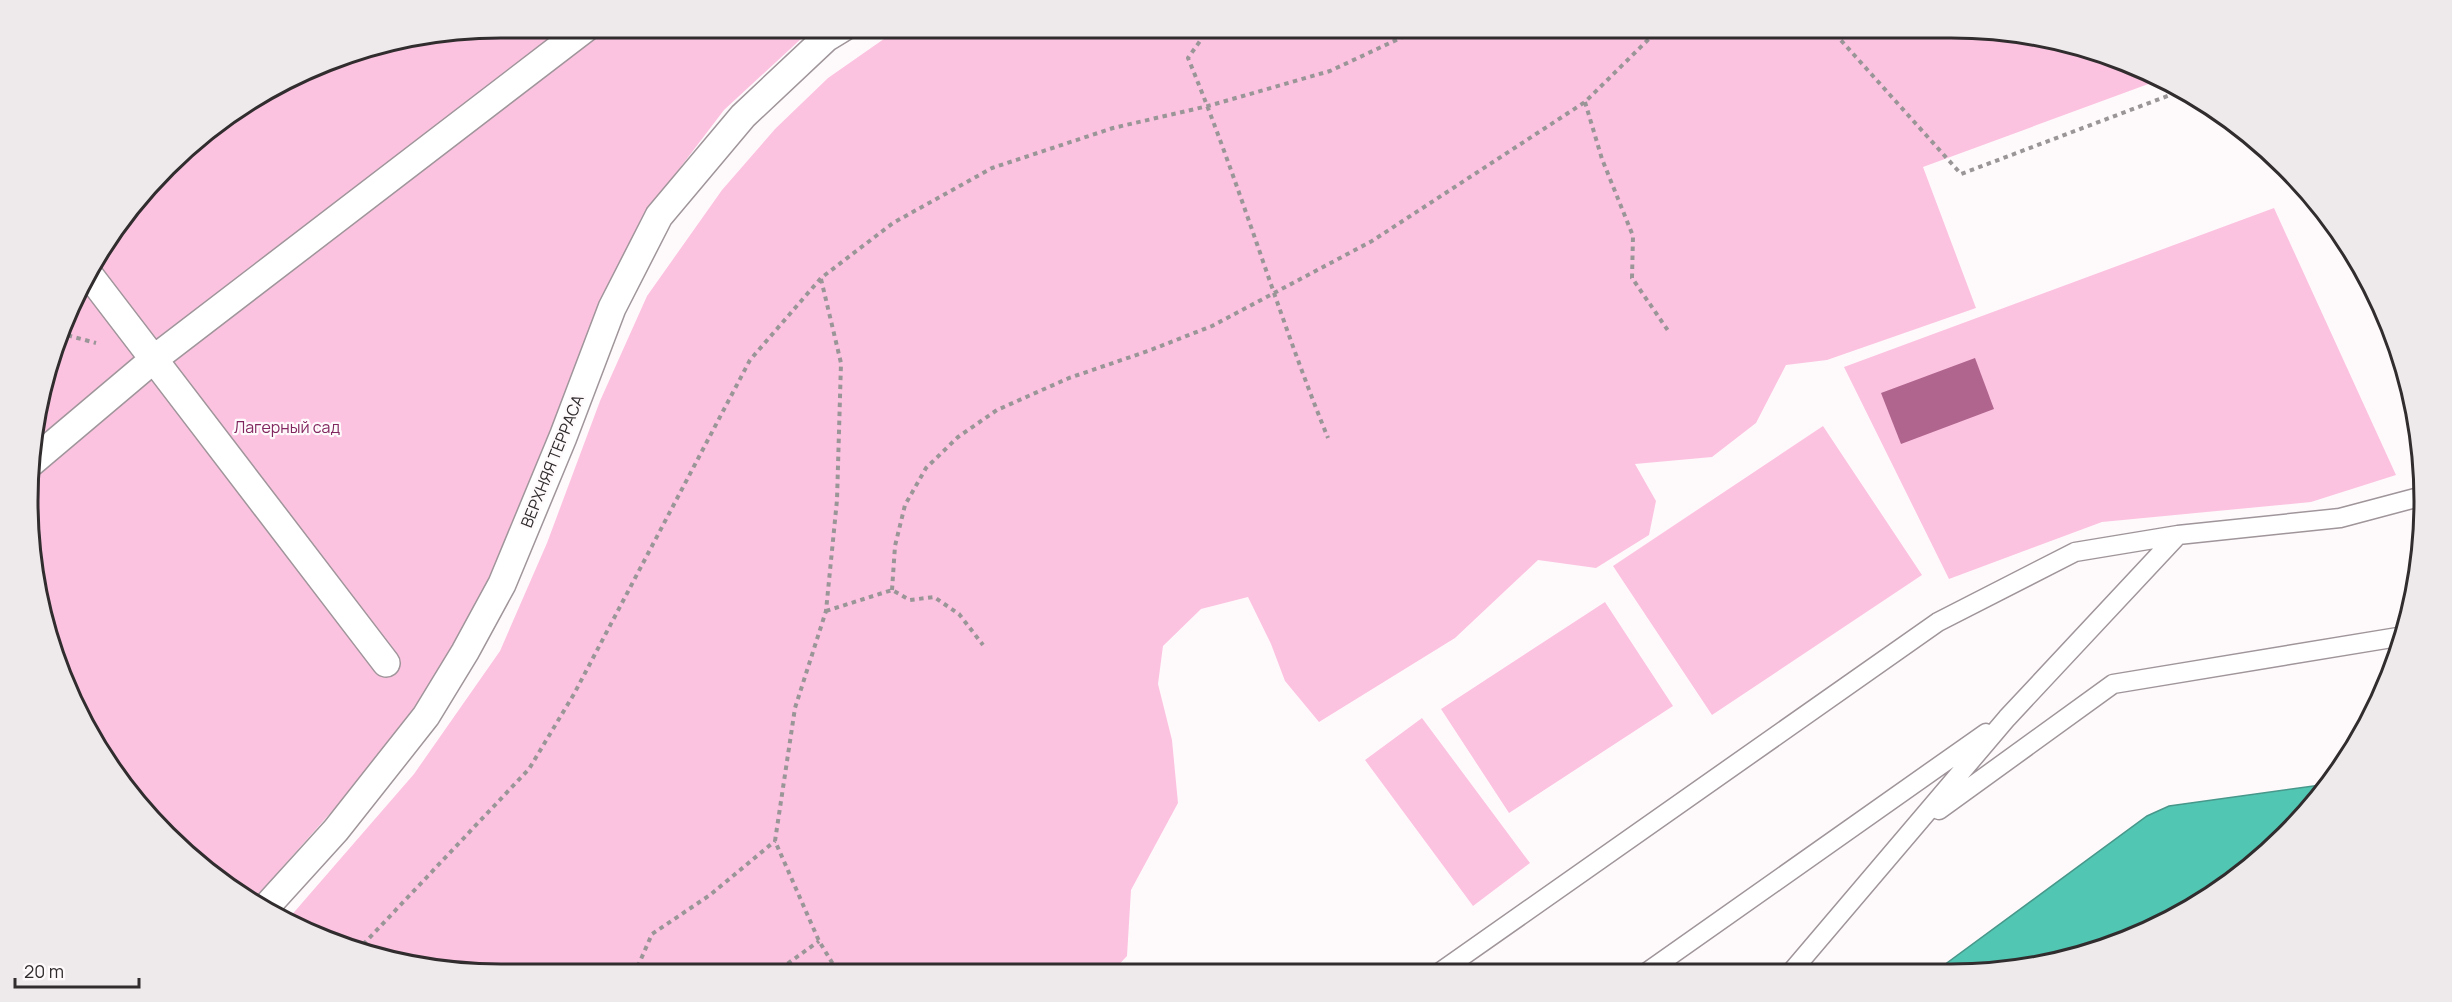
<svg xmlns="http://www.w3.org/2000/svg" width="2452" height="1002" font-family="Manrope,sans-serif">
	<rect width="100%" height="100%" fill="#fefafc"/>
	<path fill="#fcc3e0" d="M501,27H819L802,38L724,110L641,219L492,576L444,666L398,730L350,791L254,899L212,877L144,813L91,738L36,593L31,439L52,348L90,264L189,144L264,90L348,52Z
		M901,27H1951L2103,52L2162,79L1923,167L1976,308L1827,360L1786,365L1756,423L1712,457L1635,464L1656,501L1649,535L1596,568L1538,560L1455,638L1319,722L1285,681L1271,644L1248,597L1201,609L1163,646L1158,684L1172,740L1178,803L1131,890L1127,956L1111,973L501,975L349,950L289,918L414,774L500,651L547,543L600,401L647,296L722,190L775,129L828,78Z
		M2274,208L2396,475L2311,502L2102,522L1949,579L1844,367Z
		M1823,426L1922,575L1712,715L1613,566Z
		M1605,602L1673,706L1509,813L1441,709Z
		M1422,718L1530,863L1473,906L1365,760Z"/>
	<path fill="#51c6b3" stroke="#47988b" stroke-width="1.5" d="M2328,784L2263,858L2160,926L2013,971H1936L2147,816L2169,806Z"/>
	<path fill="#b0658e" d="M1975,358L1994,409L1901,444L1881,393Z"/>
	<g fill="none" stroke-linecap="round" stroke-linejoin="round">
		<defs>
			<path id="service" d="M1939,810L2113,684L2404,636
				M1792,971L2007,718L2178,535
				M1440,972L1938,622L2075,552L2178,535L2340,518L2423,496
				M1647,972L1986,733"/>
			<path id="pedestrian" d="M87,272L386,663
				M32,462L154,359L587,27
				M267,906L336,830L426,716L465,652L502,584L563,437L612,308L659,216L743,116L826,38L844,27"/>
		</defs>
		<use href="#service" stroke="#9f959a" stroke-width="21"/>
		<use href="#pedestrian" stroke="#9f959a" stroke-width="30"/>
		<path stroke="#9a9698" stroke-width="4" stroke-dasharray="4.5 4.5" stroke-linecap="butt" d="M1210,27L1188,58C1240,183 1277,313 1328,438
			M1829,27L1961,174L2186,89
			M1585,102L1602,159L1633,236L1632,278L1669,332
			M821,279L841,363L837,500L826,611L795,708L775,841L819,941L839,974
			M59,333L96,343
			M892,590L895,546L905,505L926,468L958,437L997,410L1069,378L1148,351L1212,326L1372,241L1585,102L1661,27
			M826,611L892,590L910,600L934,597L959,614L983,645
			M357,951L529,769L574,694L750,360L821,278L893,223L992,168L1113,128L1208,106L1330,71L1424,27
			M773,974L819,941
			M634,975L652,934L710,895L775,841"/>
		<use href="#service" stroke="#fff" stroke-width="18"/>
		<use href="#pedestrian" stroke="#fff" stroke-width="27"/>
	</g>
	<g text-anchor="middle" stroke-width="4.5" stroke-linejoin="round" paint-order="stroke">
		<g font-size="16" fill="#81265e" stroke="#fefafc">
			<text x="287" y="433">Лагерный сад</text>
		</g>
		<g font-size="16" fill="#312d2f" stroke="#fefafc">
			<text transform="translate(552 461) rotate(-68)" y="6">ВЕРХНЯЯ ТЕРРАСА</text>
		</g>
	</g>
	<path d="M0 0H2452V1002H0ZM501 38H1951A463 463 0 0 1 2414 501V501A463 463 0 0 1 1951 964H501A463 463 0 0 1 38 501V501A463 463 0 0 1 501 38Z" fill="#eeeaec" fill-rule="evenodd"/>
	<path fill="none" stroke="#312d2f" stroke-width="3" d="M501 38H1951A463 463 0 0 1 2414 501V501A463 463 0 0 1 1951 964H501A463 463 0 0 1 38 501V501A463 463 0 0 1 501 38Z"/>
	<path d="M15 978v9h124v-9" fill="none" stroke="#312d2f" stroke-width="3"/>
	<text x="24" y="978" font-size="18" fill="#312d2f" stroke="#fefafc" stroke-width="4.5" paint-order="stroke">20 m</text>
</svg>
